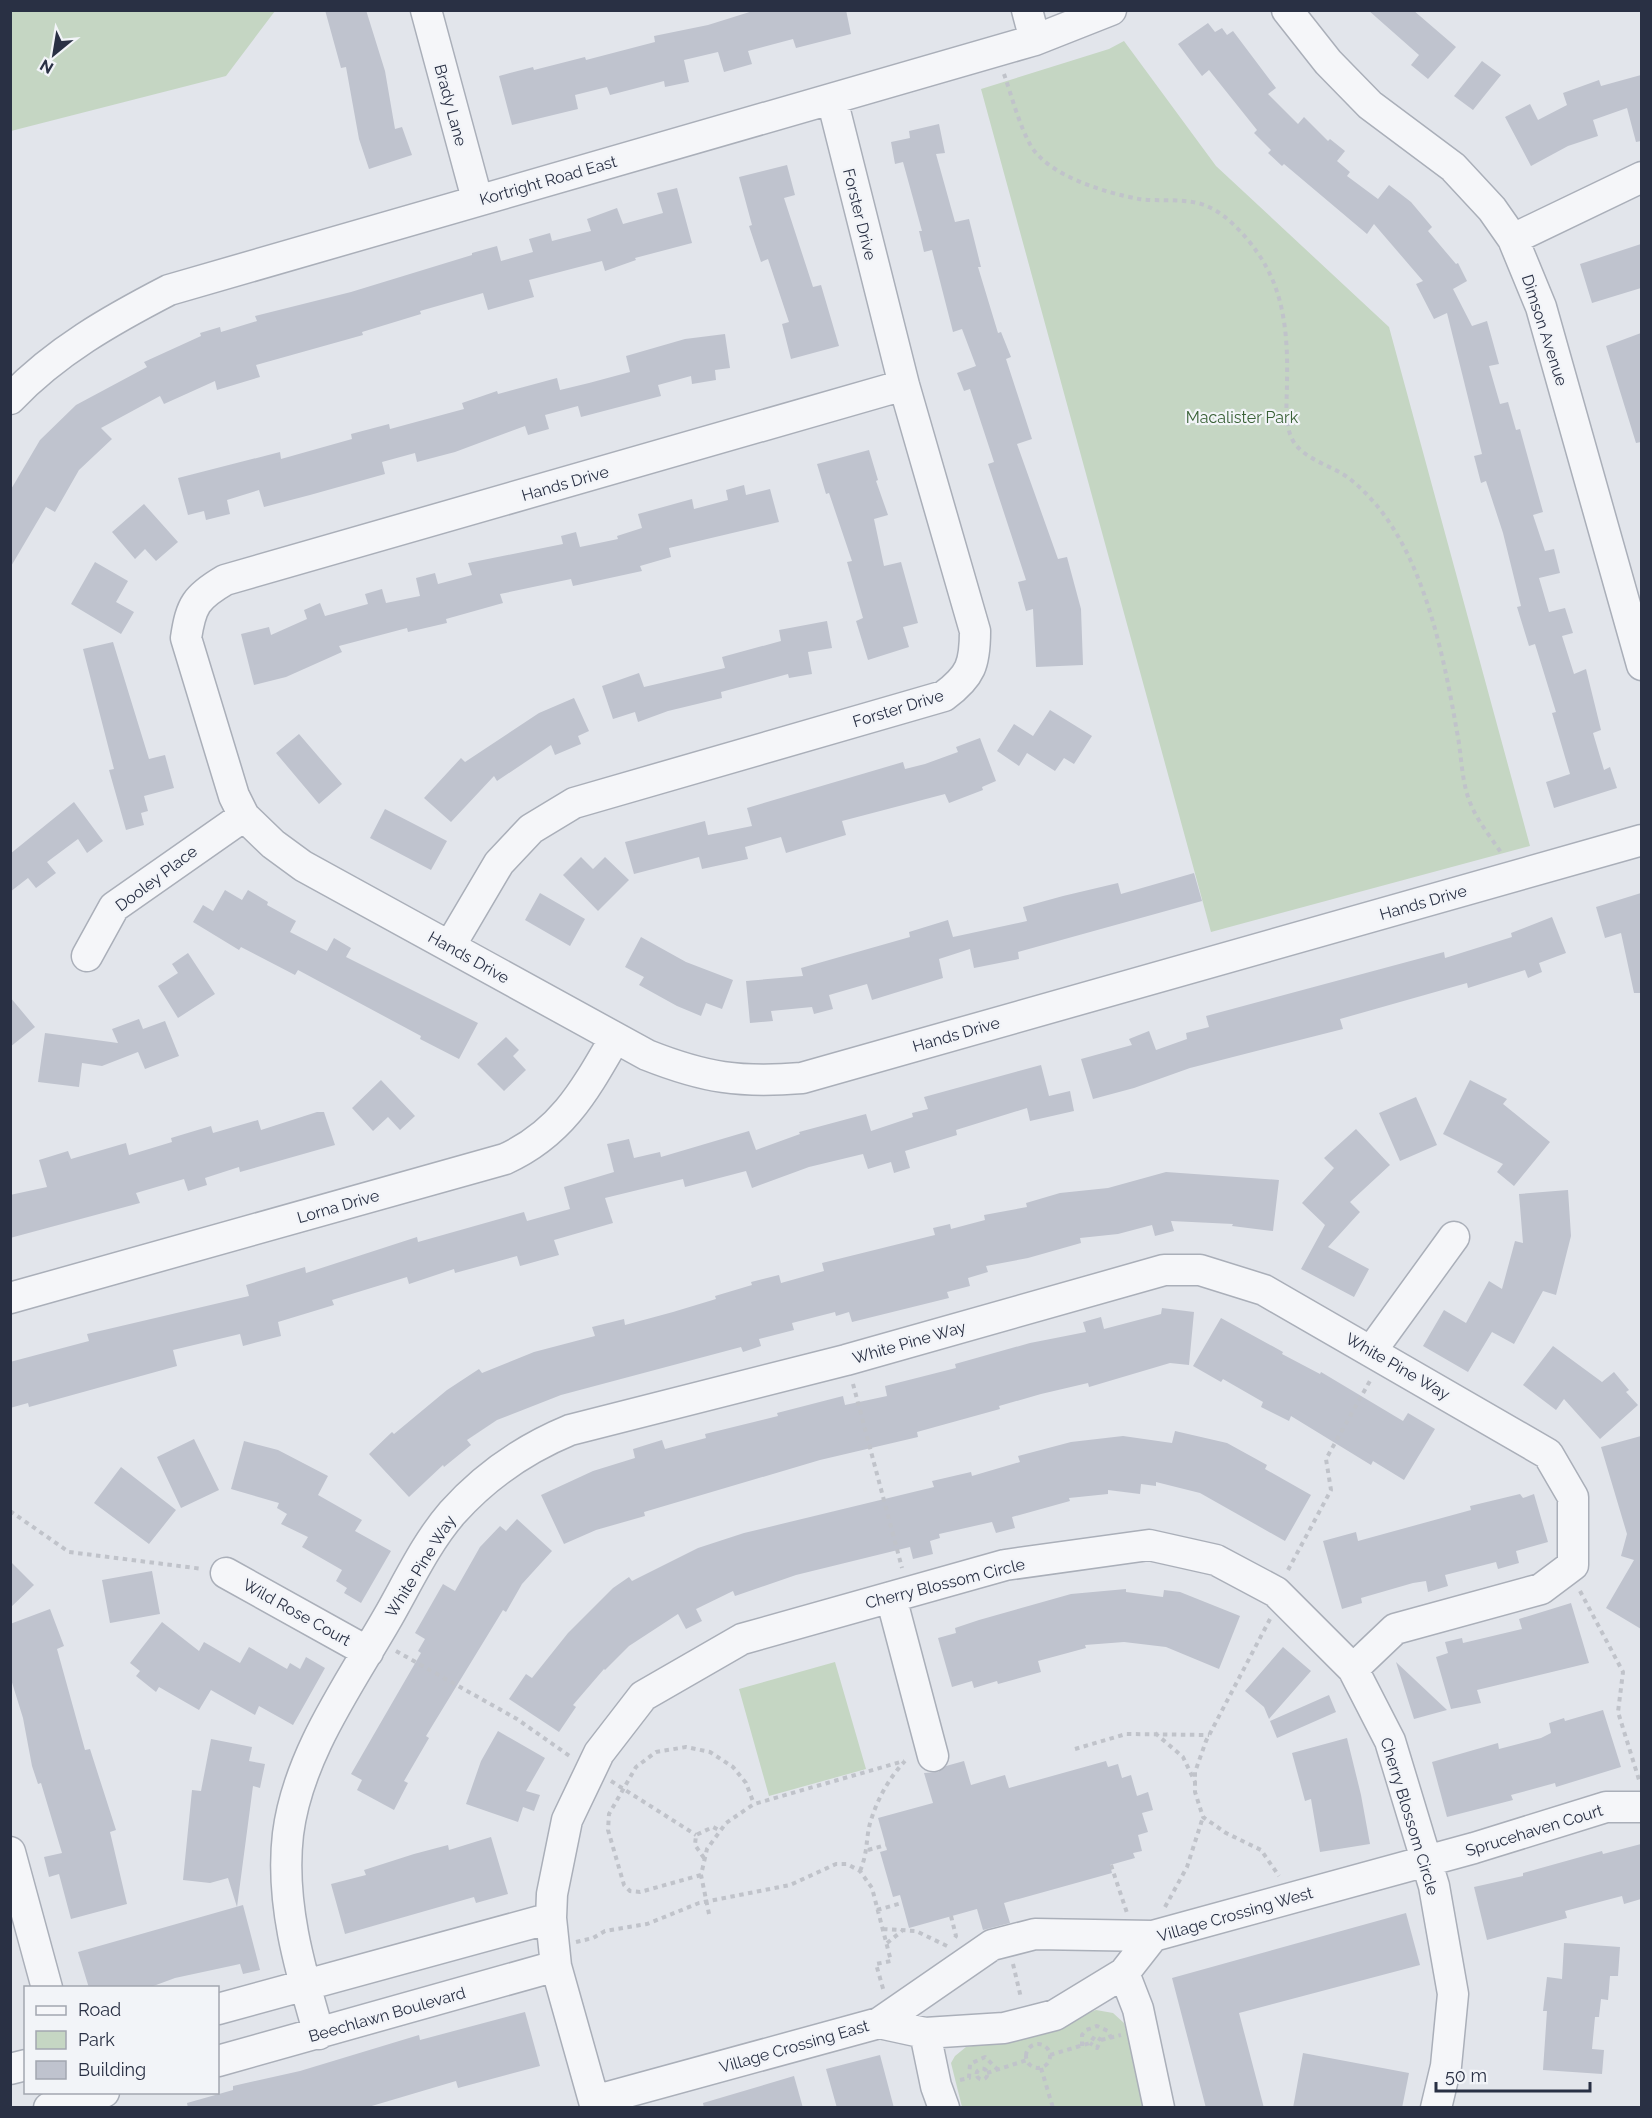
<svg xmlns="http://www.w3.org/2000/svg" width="1652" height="2118" font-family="Raleway,sans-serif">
	<rect width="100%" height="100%" fill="#e2e5eb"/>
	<path fill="#c5d6c3" d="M11,10H275V11L226,76L11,131Z
		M1124,41L1216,166L1389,327L1530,846L1211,932L981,89L1109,49Z
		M835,1662L866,1769L769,1796L739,1689Z
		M1096,2010L1113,2013L1124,2023L1147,2107H962L951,2063L955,2056L966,2047L1025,2038Z"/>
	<path fill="#bfc3ce" d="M325,10H366L385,71L395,129L402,127L412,155L369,169L359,139L346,67L341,68Z
		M756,10H846L851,34L796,48L793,39L748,51L752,64L724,72L718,52L684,60L689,82L665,87L664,81L610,95L607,87L575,95L578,109L512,125L499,76L533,67L534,70L585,57L586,60L655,42L654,36L708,25Z
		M1368,10H1413L1456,47L1428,79L1411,65L1419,55Z
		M1208,23L1215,32L1222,28L1227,35L1233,31L1276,88L1268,94L1298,124L1304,117L1328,141L1330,139L1345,151L1337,161L1350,172L1347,176L1378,199L1389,185L1411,202L1432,227L1428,231L1456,264L1458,263L1467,281L1453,289L1472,326L1487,321L1499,364L1489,366L1500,404L1508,402L1516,430L1520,429L1543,512L1533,515L1545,551L1554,549L1560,573L1539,578L1549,612L1565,608L1573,633L1562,636L1574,674L1586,669L1601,730L1593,733L1604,770L1610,767L1617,788L1554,808L1546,782L1570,774L1552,713L1556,712L1535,644L1529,646L1517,607L1521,606L1503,533L1486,481L1481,483L1474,456L1482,454L1447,313L1434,319L1416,284L1423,281L1374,224L1367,234L1284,164L1282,166L1268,153L1271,150L1254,133L1257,130L1209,70L1202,76L1178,44Z
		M1482,61L1501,75L1473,110L1454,96Z
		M1641,75V141L1636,142L1627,108L1593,120L1598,136L1568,146L1531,166L1505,117L1530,104L1538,120L1567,105L1563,93L1599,80L1601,86Z
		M939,124L945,153L936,154L955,222L969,219L981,267H978L998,333L1001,332L1011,357L1006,359L1032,439L1017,444L1058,559L1067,557L1081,609L1083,665L1036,667L1033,609L1026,611L1018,582L1026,580L988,464L994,462L970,389L964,391L957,373L976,366L962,329L953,332L932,250L924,252L919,231H922L903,162L895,164L891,142L910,138L909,131Z
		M787,165L795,195L784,198L813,287L821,285L839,346L791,359L782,324L789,322L768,259L761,262L749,226L752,225L739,177Z
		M677,188L692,243L635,258L636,260L605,271L602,261L529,280L534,297L488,310L483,293L420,311L421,314L362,332L363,335L256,365L260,377L217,390L215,381L164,404L160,396L101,428L112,439L79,470L55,512L46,507L10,568V491L40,440L76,405L147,367L144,362L201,336L200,333L220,327L221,332L257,321L255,316L351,292L472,255V253L497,246L501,261L533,252L529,239L550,233L552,241L591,231L587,219L617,208L623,224L663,213L657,193Z
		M1641,244V288L1592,303L1580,264Z
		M1641,333V442L1636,443L1606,346Z
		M725,334L730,368L715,370L716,380L692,384L691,376L658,385L661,396L581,417L578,406L545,415L549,429L528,435L525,426L455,452L417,462L415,453L382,462L385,474L310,495L264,507L259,490L227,500L230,514L206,520L204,511L188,515L178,478L280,452L281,459L352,439L351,434L389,424L390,429L464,409L462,403L497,391L498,394L557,378L560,390L589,383L630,372L626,356L685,339Z
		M869,450L878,480L876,481L888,515L874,519L884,566L901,562L918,623L903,627L909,647L868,660L856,621L863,618L847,562L852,561L829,493L826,494L817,464Z
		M744,485L746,495L770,489L779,522L669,548L671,557L640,566L642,571L573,586L571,579L500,594L503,603L446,619L447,623L408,632L407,628L339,646L342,652L286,677L254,685L241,634L269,627L271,635L307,619L304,610L320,603L325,616L368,604L365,594L382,589L386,603L420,596L416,578L435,573L438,584L472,575L468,563L563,544L561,536L576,532L580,547L618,539L617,536L642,528L638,514L692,499L694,509L728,500L726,490Z
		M144,504L178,542L156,561L145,549L135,559L112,532Z
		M95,562L128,581L116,602L134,612L121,634L71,604Z
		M827,621L832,648L808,652L812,674L789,678L788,674L721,692L722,698L668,711L638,722L635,712L613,719L602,686L639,673L644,687L725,668L722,657L781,641L779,630Z
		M113,642L149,759L165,755L174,788L144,796L148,811L141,813L144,825L126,830L109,770L114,769L83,649Z
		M574,698L589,731L578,736L581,744L555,755L551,745L497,781L494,776L451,822L424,798L461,758L465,762L539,713Z
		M1050,710L1092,736L1074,764L1064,758L1055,771L1027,753L1019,766L997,751L1014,724L1033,736Z
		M299,734L342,784L319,804L276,753Z
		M980,738L996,781L982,787L983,790L949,803L945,794L842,821L846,835L786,853L781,837L745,847L748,859L702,869L699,857L634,874L625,842L705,821L708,835L752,826L747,808L903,762L905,769L925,764L958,752L956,747Z
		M74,802L103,841L87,853L78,839L47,862L56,873L36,888L28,878L10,892V854Z
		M385,809L447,841L431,870L370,838Z
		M581,857L593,869L605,857L629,880L598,911L563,875Z
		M1194,873L1202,901L1018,952L1019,959L974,968L970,949L939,959L943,978L872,1000L867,984L829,995L833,1009L814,1014L812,1007L771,1011L773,1021L750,1023L746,981L803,976L801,968L910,937L909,932L948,920L953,937L1027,921L1023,907L1063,896L1118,883L1121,894Z
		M225,890L242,900L248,890L268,902L267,905L296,921L290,932L327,951L334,938L351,948L346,957L478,1023L459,1059L420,1039L421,1036L298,970L295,975L241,947L239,950L193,922L203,905L213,911Z
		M540,893L585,919L570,946L525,920Z
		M1641,893V993H1634L1621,933L1605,938L1596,907Z
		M1552,917L1566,953L1539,963L1542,972L1528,978L1525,970L1468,988L1467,983L1340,1019L1343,1029L1190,1068L1134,1088L1093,1099L1081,1059L1132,1045L1129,1039L1149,1031L1156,1050L1187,1039L1186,1033L1209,1027L1206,1016L1444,952L1445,958L1512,937L1511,933Z
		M641,937L686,962L733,980L722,1009L706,1003L701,1016L677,1006L639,985L644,977L625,967Z
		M188,953L215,994L178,1018L158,986L178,973L172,964Z
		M10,997L35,1027L10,1047Z
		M139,1019L143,1029L165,1021L179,1056L145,1069L138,1052L102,1066L82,1063L79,1087L38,1082L45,1033L118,1043L112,1029Z
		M506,1037L519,1050L513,1056L526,1070L504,1091L477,1064Z
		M1041,1065L1049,1096L1070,1091L1074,1111L1030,1121L1027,1108L956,1130L957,1135L905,1151L910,1168L894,1173L891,1162L868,1169L863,1154L809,1167L752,1188L746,1171L685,1187L683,1179L605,1198L613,1223L554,1240L559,1255L520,1266L517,1256L455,1273L454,1269L409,1284L407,1277L332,1300L334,1305L278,1322L281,1336L243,1346L240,1334L173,1350L177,1366L29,1407L28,1403L10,1408V1362L89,1341L87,1334L249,1296L246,1285L305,1267L306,1273L417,1237L418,1242L524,1212L527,1221L570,1209L564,1187L614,1172L607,1144L629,1139L634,1158L660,1152L661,1157L749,1131L756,1150L800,1134L799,1132L866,1114L871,1131L913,1117L912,1113L928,1109L924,1097Z
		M381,1080L415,1116L400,1130L388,1117L373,1131L352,1108Z
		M1470,1080L1507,1099L1503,1104L1550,1142L1514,1186L1497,1172L1503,1164L1443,1134Z
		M1416,1097L1437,1145L1400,1161L1379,1113Z
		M317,1112H324L335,1145L240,1172L239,1167L205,1178L207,1185L188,1191L184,1179L136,1193L140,1203L10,1238V1195L47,1187L39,1160L68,1151L71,1159L126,1143L129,1155L172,1142L171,1138L211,1126L213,1133L258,1120L261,1130Z
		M1356,1129L1390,1165L1350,1202L1360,1212L1328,1247L1369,1269L1354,1297L1301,1269L1325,1225L1302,1203L1334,1168L1324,1158Z
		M1166,1172L1279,1180L1273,1231L1232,1226L1233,1224L1171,1221L1174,1231L1155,1236L1152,1225L1118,1234L1080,1238L1081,1243L1028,1258L986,1266L988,1272L968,1278L970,1286L947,1292L949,1298L852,1322L849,1312L836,1316L835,1312L792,1323L794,1330L759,1339L761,1346L743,1352L741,1347L561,1395L497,1420L467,1440L471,1445L444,1467L443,1465L409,1497L369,1454L392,1432L394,1434L447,1390L479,1369L482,1373L534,1352L595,1336L592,1327L624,1319L625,1325L673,1312L716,1299L715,1296L752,1285L751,1282L779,1275L781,1283L824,1271L822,1263L935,1235L933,1228L950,1224L951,1229L985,1220L984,1215L1027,1207L1026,1203L1060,1193L1108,1188Z
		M1568,1190L1571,1236L1556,1295L1543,1291L1514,1344L1492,1332L1468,1372L1423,1346L1444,1310L1466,1323L1489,1281L1502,1289L1515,1241L1523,1243L1519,1194Z
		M1162,1308L1194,1312L1189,1365L1170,1363L1089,1387L1088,1383L1041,1394L999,1406L1000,1409L917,1432L918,1437L820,1460L644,1512L645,1516L596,1530L564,1544L541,1495L593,1471L635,1458L633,1449L662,1440L665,1449L706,1438L705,1434L778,1416L777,1413L843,1396L845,1405L887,1396L885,1386L956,1368L955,1364L1030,1343L1086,1332L1083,1322L1101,1317L1104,1329L1161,1314Z
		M1221,1318L1283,1352L1282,1354L1320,1374L1321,1372L1403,1421L1408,1413L1435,1429L1404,1480L1373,1461L1371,1465L1291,1416L1289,1421L1261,1407L1263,1402L1223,1379L1221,1382L1193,1366Z
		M1553,1346L1602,1382L1614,1372L1629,1390L1626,1392L1638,1405L1600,1439L1564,1399L1556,1410L1523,1385Z
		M1175,1431L1227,1443L1267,1465L1265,1469L1311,1495L1285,1541L1200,1493L1156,1482V1486L1141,1484L1140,1494L1108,1490V1494L1069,1498L1070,1501L1012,1517L1015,1528L996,1533L992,1522L939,1534L940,1538L930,1541L933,1554L913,1559L910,1547L796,1575L735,1596L733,1591L696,1609L702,1621L686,1629L678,1614L629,1646L605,1670L604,1669L573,1705L576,1707L559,1732L509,1699L526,1674L532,1678L568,1633L613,1588L629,1577L632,1581L698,1548L744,1533L934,1487L932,1481L971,1472L972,1476L1020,1462L1018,1456L1071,1442L1123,1436L1172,1443Z
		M1641,1436V1629L1606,1608L1634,1560L1621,1556L1627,1534L1601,1447Z
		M194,1439L219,1490L181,1508L157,1457Z
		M244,1441L278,1450L328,1476L318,1495L362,1520L355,1531L391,1551L361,1603L344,1593L347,1588L336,1581L342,1570L302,1547L308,1537L281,1524L287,1514L277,1508L279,1503L231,1489Z
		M121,1467L176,1510L149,1544L94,1503Z
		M1520,1494L1523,1498L1534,1494L1548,1542L1516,1551L1519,1563L1498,1569L1496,1562L1445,1575L1448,1586L1428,1592L1426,1581L1413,1583L1361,1598L1362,1603L1342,1609L1323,1541L1356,1532L1358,1541L1471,1510L1470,1506Z
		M517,1519L552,1551L522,1584L506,1612L503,1610L426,1736L429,1738L404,1781L408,1783L394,1810L357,1790L362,1780L351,1774L421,1653L418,1651L425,1639L415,1633L443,1584L455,1591L480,1547L500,1526L506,1531Z
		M10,1561L34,1585L10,1608Z
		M152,1571L160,1614L110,1623L102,1580Z
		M1126,1589V1592L1163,1597L1164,1590L1180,1592L1240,1616L1219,1669L1166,1647L1124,1642L1085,1645L1086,1648L1038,1661L1041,1672L998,1684L997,1681L974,1688L972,1681L952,1687L938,1638L956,1633L955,1628L979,1620L1071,1594Z
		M1571,1603L1589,1663L1477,1690L1481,1703L1451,1709L1436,1657L1448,1653L1445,1642L1462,1638L1463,1643L1522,1629L1519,1619Z
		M50,1609L64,1646L57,1649L85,1750L90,1749L116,1830L110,1832L127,1904L71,1919L59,1874L49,1877L44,1857L62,1853L41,1783L38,1784L32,1766L23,1718L10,1676V1624Z
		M162,1622L199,1651L204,1642L240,1663L249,1647L287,1669L290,1663L300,1669L306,1657L325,1668L293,1725L259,1706L255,1715L211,1690L199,1710L159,1687L156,1692L136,1676L140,1671L130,1663Z
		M1283,1647L1311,1671L1269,1719L1264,1707L1245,1691Z
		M1396,1662L1447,1710L1414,1719Z
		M1329,1695L1336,1712L1277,1738L1270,1721Z
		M1603,1710L1621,1767L1556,1787L1555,1783L1511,1795L1513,1800L1447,1817L1432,1762L1498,1743L1499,1749L1541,1738L1551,1733L1549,1723L1564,1718L1565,1721Z
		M498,1731L545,1758L526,1791L540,1795L534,1811L523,1807L518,1822L466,1804L481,1761Z
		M1347,1738L1361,1795L1370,1844L1320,1852L1311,1799L1305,1801L1292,1753Z
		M211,1739L252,1747L249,1761L265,1764L260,1788L253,1786L237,1907L228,1878L210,1883L183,1880L192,1790L201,1791Z
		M964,1761L971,1785L1005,1775L1009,1788L1106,1761L1108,1767L1118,1764L1122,1778L1131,1775L1137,1796L1148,1792L1153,1810L1142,1813L1148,1832L1138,1835L1142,1851L1133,1853L1135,1858L1110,1865L1112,1873L1004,1903L1010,1923L983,1930L977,1909L909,1928L900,1895L893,1897L880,1852L887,1850L878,1818L933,1803L924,1773L938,1772L946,1766Z
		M491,1837L508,1894L476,1903L474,1897L345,1934L331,1884L366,1875L364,1870L414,1854L448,1845L449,1850Z
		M1641,1844V1899L1624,1904L1622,1896L1565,1911L1567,1918L1487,1940L1474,1887L1523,1876V1873L1602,1851L1603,1854Z
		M243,1905L260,1970L243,1974L240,1964L175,1978L148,1988H89L78,1952Z
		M1406,1913L1420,1965L1239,2013L1264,2108H1206L1172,1978Z
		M1564,1943L1620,1947L1618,1976H1610L1608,2000L1601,1999L1599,2017H1595L1592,2049L1604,2050L1602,2074L1543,2070L1547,2011H1543L1547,1977L1562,1979Z
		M525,2012L540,2066L458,2088L456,2081L365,2108H188L187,2103L233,2090V2086L300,2071L419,2035L420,2040Z
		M1303,2053L1409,2073L1402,2108H1293Z
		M880,2055L894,2108H837L826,2069Z
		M794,2076L803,2108H704L703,2103Z"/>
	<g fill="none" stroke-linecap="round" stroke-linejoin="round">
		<defs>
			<path id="minor" d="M426,10L477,199
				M1027,10L1035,40
				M1287,10L1328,62L1370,105L1453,167L1492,209L1513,239L1541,307L1642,665
				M1513,239L1642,177
				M904,385L225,580C196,597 191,605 186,638L234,796L244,816L273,844L303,866L647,1055C705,1078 740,1083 802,1078L1642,840
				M10,399C56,351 111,320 169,290L1035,40L1111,10
				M450,946L499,863L531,829L574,803L944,696C971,676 975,664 975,631L904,385L832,99
				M87,956L114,907L244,816
				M10,1298L505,1159C562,1133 585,1090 615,1038
				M1372,1350L1454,1237
				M226,1573L368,1652
				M891,1597L933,1756
				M10,1852L47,1988
				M1124,1973L1138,2009L1159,2108
				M218,2009L551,1918
				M879,2023L925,2033L1004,2028L1055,2015L1124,1973L1153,1936L1474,1848L1606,1807H1642
				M925,2033L936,2086L944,2108
				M319,2034C300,1969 280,1902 288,1834C298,1755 349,1685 388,1617C408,1582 426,1543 452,1513C485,1476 524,1449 570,1430L846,1360L1164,1270H1200L1264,1290L1548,1454L1573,1497V1565L1541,1589L1395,1629L1353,1669
				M218,2061L556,1966
				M10,2069L26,2065
				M594,2101L879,2023L992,1945L1035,1934L1153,1936
				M49,2108L104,2092
				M596,2108L556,1966L551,1918L552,1894L567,1820L599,1753L643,1696L742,1639L1005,1565L1149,1545L1216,1560L1276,1592L1353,1669L1390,1741L1434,1886L1453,1994L1446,2066L1436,2108"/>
		</defs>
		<use href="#minor" stroke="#aaafb9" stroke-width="33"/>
		<path stroke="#c0c3ca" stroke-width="4" stroke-dasharray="4.5 4.5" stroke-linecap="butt" d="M1004,74C1012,97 1019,125 1031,146C1049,176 1106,193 1139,199C1161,202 1188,197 1209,207C1227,215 1246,236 1257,252C1285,291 1288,337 1287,383C1287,401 1284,422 1292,439C1303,460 1332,465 1350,479C1375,499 1394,526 1408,555C1434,609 1447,674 1457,732C1462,756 1461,784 1472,807C1479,823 1492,839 1502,854
			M853,1384L902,1568
			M10,1511L69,1552L203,1569
			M1288,1570L1331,1490L1326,1459L1371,1379
			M1580,1591L1623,1672L1618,1712L1640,1783
			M1270,1619L1206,1741L1195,1772V1792L1203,1817L1226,1833L1261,1850L1279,1876
			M396,1651L517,1719L571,1757
			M1155,1733L1183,1757L1195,1782
			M1075,1749L1126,1734L1209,1735
			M611,1781L696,1835
			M868,1850L886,1845
			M704,1858L695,1845L696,1835L713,1827L721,1831
			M1111,1865L1127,1913
			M860,1871C869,1850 865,1836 872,1817C879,1796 890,1777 905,1761
			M701,1875L640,1892L630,1891L624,1885L608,1830L609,1814L636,1767L656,1752L686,1747L710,1752L733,1767L746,1783L754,1804
			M1165,1907L1187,1867L1203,1817
			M877,1910L902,1903
			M709,1914L701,1875L707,1849L726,1823L754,1804L904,1761
			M951,1916L956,1936L953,1941
			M883,1929L916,1931L947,1946
			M576,1942L593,1938L605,1931L647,1924L699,1903L790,1885L836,1864H847L860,1871L872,1888L891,1961L876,1964L884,1992
			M887,1943L902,1931
			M1013,1964L1021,1998
			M1101,2040L1121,2035
			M1026 2056a12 12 0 1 1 24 0a12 12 0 1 1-24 0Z
			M1082,2046V2035L1086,2030L1097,2026L1108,2031L1111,2038
			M1050,2055L1090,2043L1095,2036L1101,2040L1097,2048L1090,2043
			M1041,2068L1053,2108
			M976.5 2074a5.5 5.5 0 1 1 11 0a5.5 5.5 0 1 1-11 0Z
			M987,2073L1027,2060
			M960,2080L969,2078L970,2064L985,2057L998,2070"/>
		<use href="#minor" stroke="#f5f6f9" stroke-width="30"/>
	</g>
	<g text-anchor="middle" stroke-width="4.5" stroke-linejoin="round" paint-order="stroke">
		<g font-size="16" fill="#293044" stroke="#f2f4f8">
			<text transform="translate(451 105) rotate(75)" y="6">Brady Lane</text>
			<text transform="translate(548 180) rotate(-16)" y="6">Kortright Road East</text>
			<text transform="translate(860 214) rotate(76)" y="6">Forster Drive</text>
			<text transform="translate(1545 330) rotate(72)" y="6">Dimson Avenue</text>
			<text transform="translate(565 483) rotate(-16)" y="6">Hands Drive</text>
			<text transform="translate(898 708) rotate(-17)" y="6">Forster Drive</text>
			<text transform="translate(156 878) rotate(-37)" y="6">Dooley Place</text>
			<text transform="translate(1423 902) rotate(-16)" y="6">Hands Drive</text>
			<text transform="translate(469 957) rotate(29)" y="6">Hands Drive</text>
			<text transform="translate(956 1034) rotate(-16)" y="6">Hands Drive</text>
			<text transform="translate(338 1206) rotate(-16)" y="6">Lorna Drive</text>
			<text transform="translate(909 1342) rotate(-16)" y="6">White Pine Way</text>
			<text transform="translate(1398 1366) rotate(30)" y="6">White Pine Way</text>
			<text transform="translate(420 1566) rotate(-58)" y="6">White Pine Way</text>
			<text transform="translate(945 1583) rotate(-14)" y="6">Cherry Blossom Circle</text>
			<text transform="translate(297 1612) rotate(29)" y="6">Wild Rose Court</text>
			<text transform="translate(1410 1816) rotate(73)" y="6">Cherry Blossom Circle</text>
			<text transform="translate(1534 1830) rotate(-17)" y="6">Sprucehaven Court</text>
			<text transform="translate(1235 1914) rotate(-16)" y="6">Village Crossing West</text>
			<text transform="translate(387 2014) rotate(-16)" y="6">Beechlawn Boulevard</text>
			<text transform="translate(794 2046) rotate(-16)" y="6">Village Crossing East</text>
		</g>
		<g font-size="16" fill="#396136" stroke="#f2f4f8">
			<text x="1242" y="423">Macalister Park</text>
		</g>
	</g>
	<rect width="1652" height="2118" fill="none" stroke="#293044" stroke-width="24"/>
	<rect x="24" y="1986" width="195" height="108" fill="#f2f4f8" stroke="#a2a6b0" stroke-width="1.5"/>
	<rect x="36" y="2006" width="30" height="9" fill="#f5f6f9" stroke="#a2a6b0" stroke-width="1.5"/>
	<text x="78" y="2016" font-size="18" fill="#293044">Road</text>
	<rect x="36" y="2031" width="30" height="18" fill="#c5d6c3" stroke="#a2a6b0" stroke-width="1.5"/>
	<text x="78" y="2046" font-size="18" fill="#293044">Park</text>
	<rect x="36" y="2061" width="30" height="18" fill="#bfc3ce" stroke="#a2a6b0" stroke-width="1.5"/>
	<text x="78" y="2076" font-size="18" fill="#293044">Building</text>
	<g transform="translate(54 54) rotate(210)" stroke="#f2f4f8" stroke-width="4.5" paint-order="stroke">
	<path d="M0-4.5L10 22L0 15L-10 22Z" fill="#293044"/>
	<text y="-9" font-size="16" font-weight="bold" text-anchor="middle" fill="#293044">N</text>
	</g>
	<path d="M1436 2082v9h154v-9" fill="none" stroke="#293044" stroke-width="3"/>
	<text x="1445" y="2082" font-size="18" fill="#293044" stroke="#f2f4f8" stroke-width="4.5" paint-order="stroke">50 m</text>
</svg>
